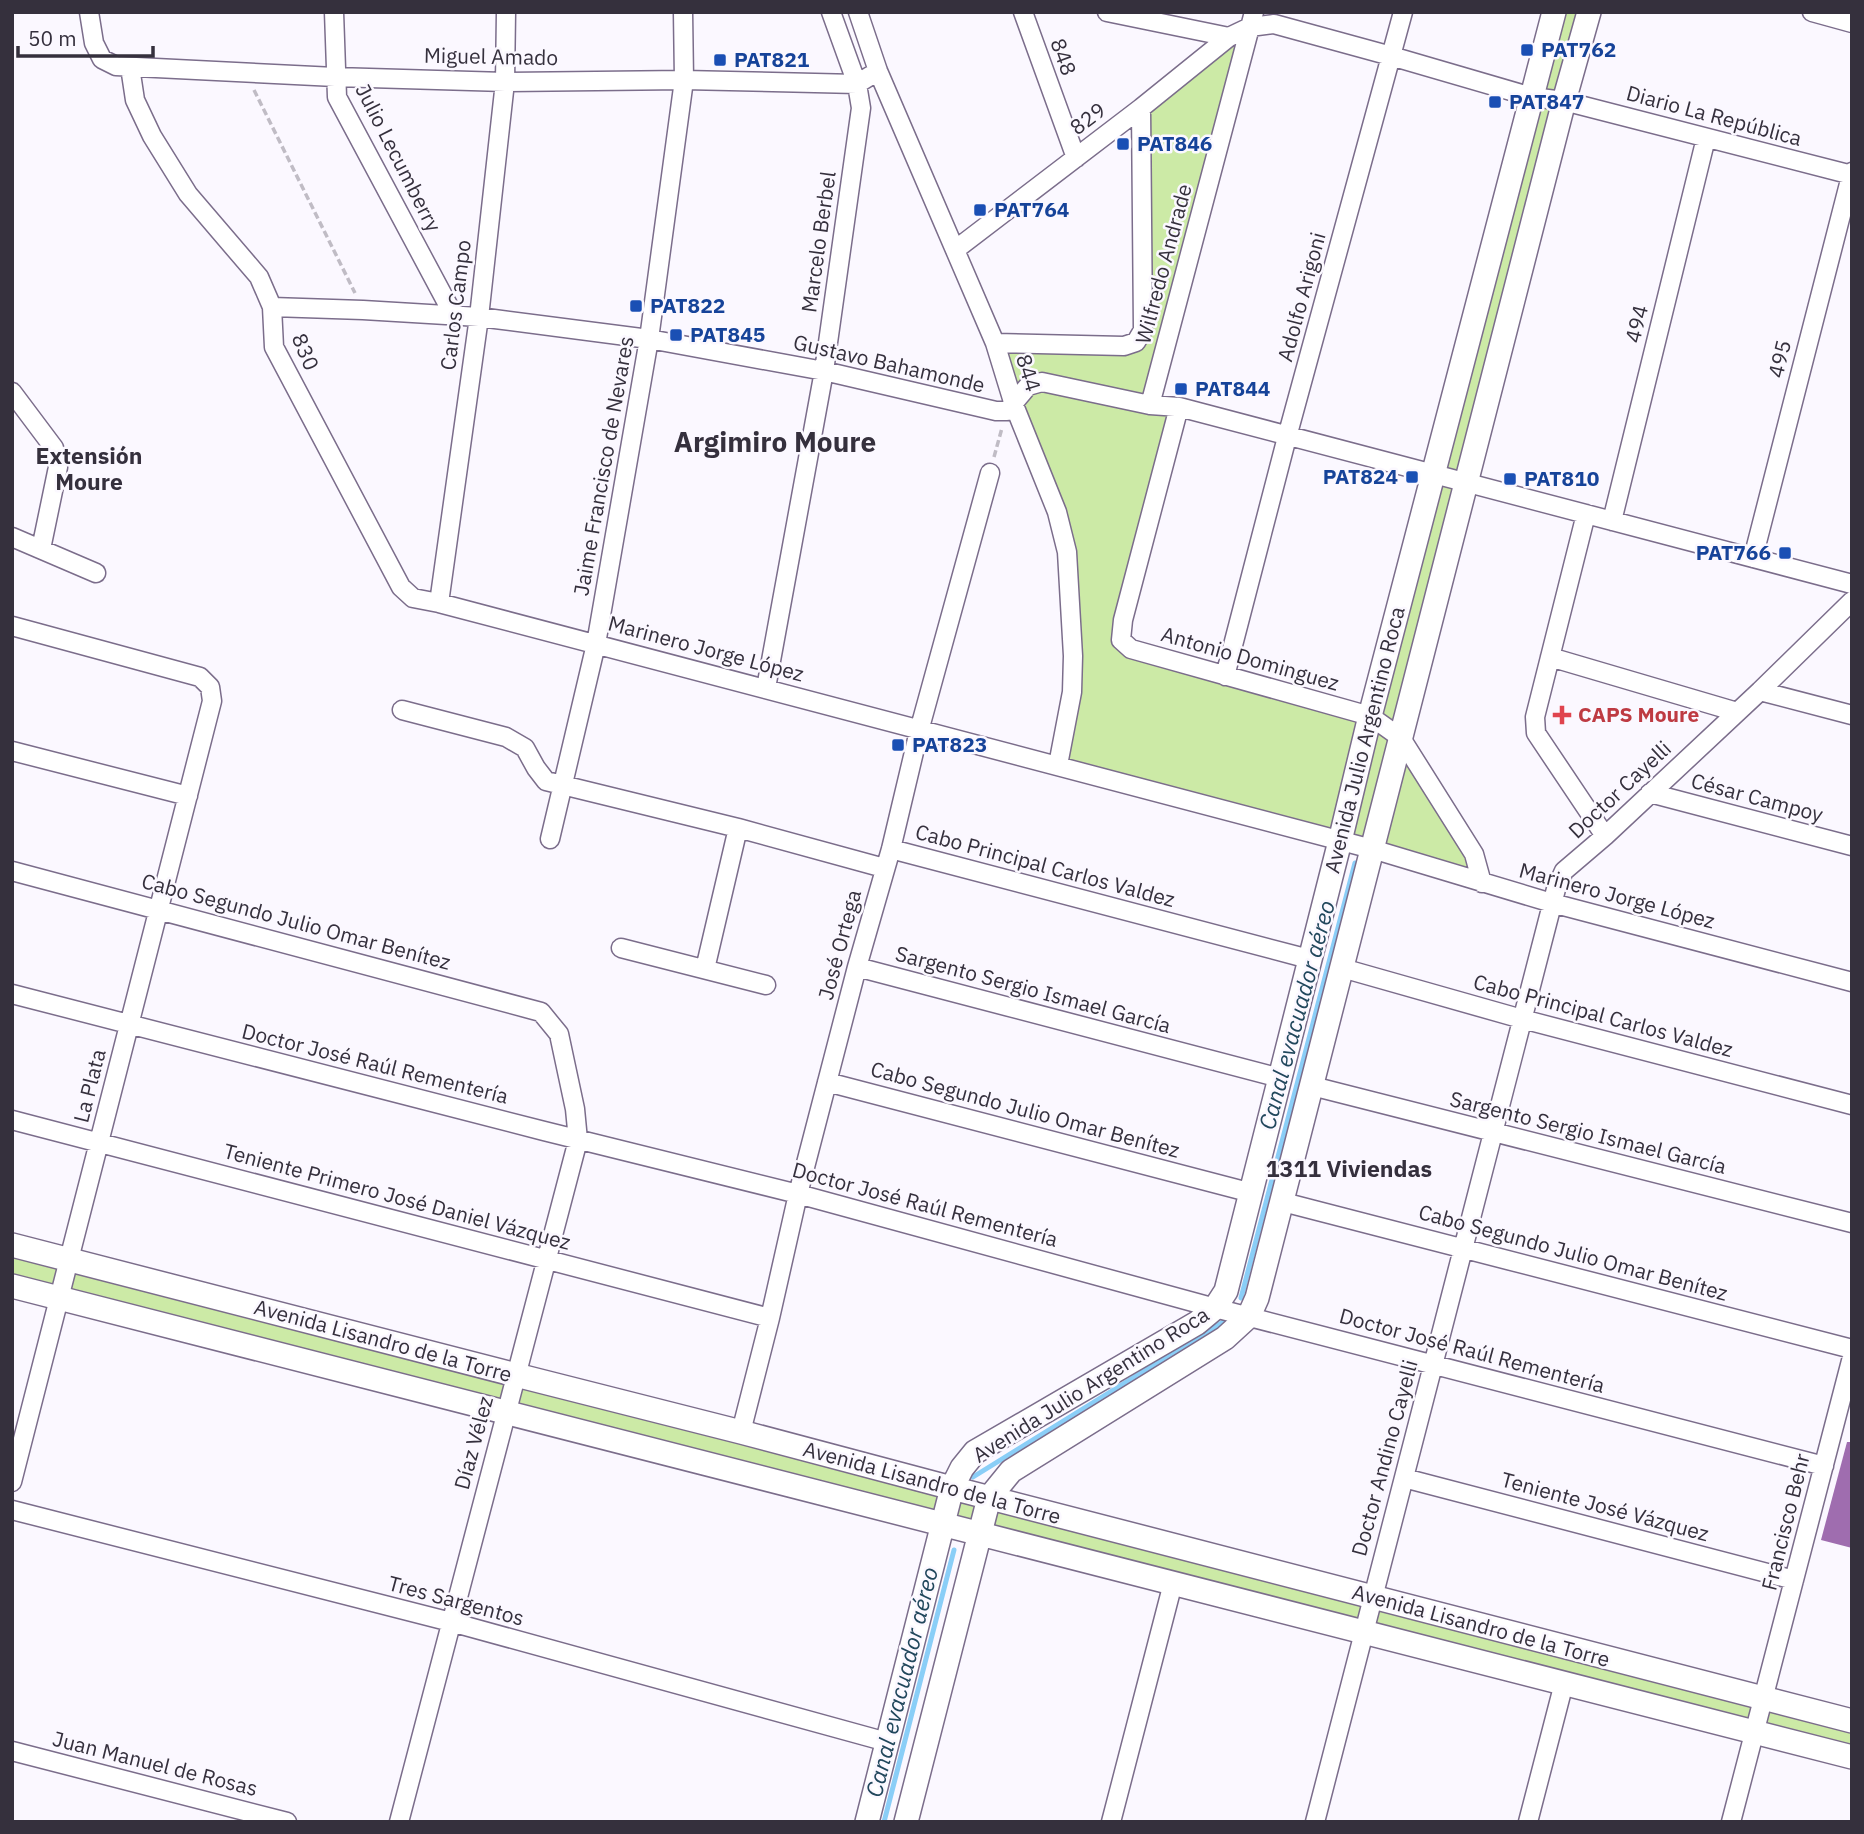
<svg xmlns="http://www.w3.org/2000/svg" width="1864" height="1834" font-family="'IBM Plex Sans',sans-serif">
	<rect width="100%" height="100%" fill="#fbf8ff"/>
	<path fill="#cceaa6" d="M1554,12H1589L1401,738L1482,883L1058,765L1072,692L1067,552L995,343L1136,341L1141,108L1250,27L1150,404L1179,407L1121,640L1370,716Z
		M12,1245L1852,1721V1757L12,1286Z"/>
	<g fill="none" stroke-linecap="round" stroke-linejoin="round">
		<path stroke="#8acef7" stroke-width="5" d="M1241,1298L1355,863
			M973,1477L1223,1322
			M884,1822L954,1550"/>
	</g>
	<path fill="#9f6daf" d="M1847,1442H1852V1548L1821,1540Z"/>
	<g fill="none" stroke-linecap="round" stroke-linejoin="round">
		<defs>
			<path id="minor" d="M89,12L94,43L102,59L116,66L335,77L505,82L684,80L857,84L878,71
				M334,12L337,97L454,316
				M858,12L878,71L995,343L1014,405L1057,512L1067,552L1073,656L1072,692L1058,765
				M1023,12L1076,158
				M1107,12L1229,37
				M1812,12L1852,23
				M130,67L135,100L152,136L188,194L259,277L272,307L274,347L401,587L413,598L439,603L1372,849L1552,903L1852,982
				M955,250L1141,108L1229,37L1250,27L1274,24L1391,56L1532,97L1564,101L1852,175
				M272,307L363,310L479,317L649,339L824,371L996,411H1007L1028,386L1042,382L1150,405L1179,407L1852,584
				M995,343L1124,346L1136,342L1143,330L1141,108
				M12,392L54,448L58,467L41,549
				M1150,405L1254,12
				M1179,407L1123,620L1121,640L1131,649L1370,716L1401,738L1474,854L1482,883
				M1586,514L1535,717L1536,733L1605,836
				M1612,521L1706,138
				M12,537L96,573
				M1753,558L1852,172
				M439,603L479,317L505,82L506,12
				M12,626L200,677L210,687L212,701L12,1482
				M1550,657L1737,712
				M1225,676L1287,437L1403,12
				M766,688L824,371L861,108L857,84L831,12
				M1760,691L1852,715
				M402,710L506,737L525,748L536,768L546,781L738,828L884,868
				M12,751L188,796
				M1650,793L1852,846
				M550,839L596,644L649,339L684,80L683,12
				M891,849L1309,959
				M12,871L541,1012L559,1034L575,1109L578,1140L399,1822
				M621,948L766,985
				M857,967L1280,1078
				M1342,968L1522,1019L1852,1105
				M705,969L738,828
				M12,994L544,1131L798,1194L1215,1308L1824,1466
				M827,1082L1252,1193
				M1312,1086L1852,1223
				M12,1120L770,1318
				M1283,1202L1852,1349
				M741,1432L770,1318L798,1194L857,967L891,849L919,731L990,473
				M1404,1478L1794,1580
				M12,1510L451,1622L887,1742
				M12,1751L287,1822
				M1111,1822L1173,1583
				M1315,1822L1556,889L1564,871L1605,836L1760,691L1852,601
				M1528,1822L1564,1683
				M1731,1822L1852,1357"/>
			<path id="major" d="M12,1245L516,1375L741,1432L952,1488L1852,1721
				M12,1286L1852,1757
				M867,1822L952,1488L962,1468L975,1452L1197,1323L1215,1308L1226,1291L1340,841L1370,716L1554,12
				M906,1822L989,1498L1011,1471L1225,1338L1249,1316L1257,1298L1564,101L1589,12"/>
		</defs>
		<use href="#minor" stroke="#7b6d8b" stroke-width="21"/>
		<use href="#major" stroke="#7b6d8b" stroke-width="26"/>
		<path stroke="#c0bcc5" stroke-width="3.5" stroke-dasharray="7 3.5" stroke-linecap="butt" d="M254,90L355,293
			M994,457L1002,428"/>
		<use href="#minor" stroke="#fff" stroke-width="18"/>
		<use href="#major" stroke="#fff" stroke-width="23"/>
	</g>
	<g fill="#1a4fb4" stroke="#fbf8ff" stroke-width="2.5">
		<rect x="1520" y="43" width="14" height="14" rx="3.5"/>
		<rect x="713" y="53" width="14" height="14" rx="3.5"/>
		<rect x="1488" y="95" width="14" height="14" rx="3.5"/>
		<rect x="1116" y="137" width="14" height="14" rx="3.5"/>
		<rect x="973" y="203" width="14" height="14" rx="3.5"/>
		<rect x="629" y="299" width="14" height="14" rx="3.5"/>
		<rect x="669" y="328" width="14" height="14" rx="3.5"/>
		<rect x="1174" y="382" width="14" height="14" rx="3.5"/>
		<rect x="1405" y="470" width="14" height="14" rx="3.5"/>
		<rect x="1503" y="472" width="14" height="14" rx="3.5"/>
		<rect x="1778" y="546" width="14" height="14" rx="3.5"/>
		<rect x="891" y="738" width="14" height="14" rx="3.5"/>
	</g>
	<path fill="#e0444e" stroke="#fbf8ff" stroke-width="2.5" d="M1558.5 704.5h7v7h7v7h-7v7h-7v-7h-7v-7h7z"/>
	<g text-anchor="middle" stroke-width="5" stroke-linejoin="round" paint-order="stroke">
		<g font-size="21" font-weight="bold" fill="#164399" stroke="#fbf8ff" text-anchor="start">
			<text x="1541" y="57">PAT762</text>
			<text x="734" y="67">PAT821</text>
			<text x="1509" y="109">PAT847</text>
			<text x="1137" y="151">PAT846</text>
			<text x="994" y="217">PAT764</text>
			<text x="650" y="313">PAT822</text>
			<text x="690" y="342">PAT845</text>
			<text x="1195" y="396">PAT844</text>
			<text x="1398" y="484" text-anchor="end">PAT824</text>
			<text x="1524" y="486">PAT810</text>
			<text x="1771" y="560" text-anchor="end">PAT766</text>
			<text x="912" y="752">PAT823</text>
		</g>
		<g font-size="21" fill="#35303d" stroke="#fbf8ff">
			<text transform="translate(491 57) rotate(1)" y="7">Miguel Amado</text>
			<text transform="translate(1063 57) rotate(70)" y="7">848</text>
			<text transform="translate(1714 116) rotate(15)" y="7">Diario La República</text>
			<text transform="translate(1088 119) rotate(-37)" y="7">829</text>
			<text transform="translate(398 158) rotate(63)" y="7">Julio Lecumberry</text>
			<text transform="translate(819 242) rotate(-82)" y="7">Marcelo Berbel</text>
			<text transform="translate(1164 264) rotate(-75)" y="7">Wilfredo Andrade</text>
			<text transform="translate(1302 297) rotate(-75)" y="7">Adolfo Arigoni</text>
			<text transform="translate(456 305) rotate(-83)" y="7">Carlos Campo</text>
			<text transform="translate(1637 324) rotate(-76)" y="7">494</text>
			<text transform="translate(305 352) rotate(67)" y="7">830</text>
			<text transform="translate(1780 359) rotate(-76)" y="7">495</text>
			<text transform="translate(889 364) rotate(13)" y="7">Gustavo Bahamonde</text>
			<text transform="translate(1028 373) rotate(73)" y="7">844</text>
			<text transform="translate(604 466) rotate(-80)" y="7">Jaime Francisco de Nevares</text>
			<text transform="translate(706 649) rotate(15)" y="7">Marinero Jorge López</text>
			<text transform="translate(1250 659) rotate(16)" y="7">Antonio Dominguez</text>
			<text transform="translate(1365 740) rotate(-76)" y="7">Avenida Julio Argentino Roca</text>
			<text transform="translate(1620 790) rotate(-43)" y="7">Doctor Cayelli</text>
			<text transform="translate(1757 798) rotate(15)" y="7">César Campoy</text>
			<text transform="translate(1045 866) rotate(15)" y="7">Cabo Principal Carlos Valdez</text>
			<text transform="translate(1617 896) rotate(15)" y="7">Marinero Jorge López</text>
			<text transform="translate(296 922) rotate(15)" y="7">Cabo Segundo Julio Omar Benítez</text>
			<text transform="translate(840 945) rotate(-75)" y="7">José Ortega</text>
			<text transform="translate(1033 990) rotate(15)" y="7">Sargento Sergio Ismael García</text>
			<text transform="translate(1603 1016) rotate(15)" y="7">Cabo Principal Carlos Valdez</text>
			<text transform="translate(375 1064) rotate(14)" y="7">Doctor José Raúl Rementería</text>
			<text transform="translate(90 1086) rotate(-76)" y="7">La Plata</text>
			<text transform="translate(1025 1110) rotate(15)" y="7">Cabo Segundo Julio Omar Benítez</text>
			<text transform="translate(1588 1133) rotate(14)" y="7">Sargento Sergio Ismael García</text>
			<text transform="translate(397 1197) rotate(15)" y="7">Teniente Primero José Daniel Vázquez</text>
			<text transform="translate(925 1205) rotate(15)" y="7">Doctor José Raúl Rementería</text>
			<text transform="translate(1573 1253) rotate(15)" y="7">Cabo Segundo Julio Omar Benítez</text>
			<text transform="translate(383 1341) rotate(15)" y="7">Avenida Lisandro de la Torre</text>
			<text transform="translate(1472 1351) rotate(15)" y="7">Doctor José Raúl Rementería</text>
			<text transform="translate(1091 1385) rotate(-32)" y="7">Avenida Julio Argentino Roca</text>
			<text transform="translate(474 1443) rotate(-75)" y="7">Díaz Vélez</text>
			<text transform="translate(1385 1458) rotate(-75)" y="7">Doctor Andino Cayelli</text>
			<text transform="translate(932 1483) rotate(15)" y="7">Avenida Lisandro de la Torre</text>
			<text transform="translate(1605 1507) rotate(15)" y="7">Teniente José Vázquez</text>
			<text transform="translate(1786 1522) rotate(-76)" y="7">Francisco Behr</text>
			<text transform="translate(456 1601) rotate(15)" y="7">Tres Sargentos</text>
			<text transform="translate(1481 1626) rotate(15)" y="7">Avenida Lisandro de la Torre</text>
			<text transform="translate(155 1764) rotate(14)" y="7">Juan Manuel de Rosas</text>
		</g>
		<g font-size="21" font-weight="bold" fill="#be3a42" stroke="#fbf8ff" text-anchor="start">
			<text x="1578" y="722">CAPS Moure</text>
		</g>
		<g font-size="23" font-weight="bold" fill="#35303d" stroke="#fbf8ff">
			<text x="89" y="464">Extensión<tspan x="89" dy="26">Moure</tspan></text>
			<text x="1349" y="1177">1311 Viviendas</text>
		</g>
		<g font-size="23" font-style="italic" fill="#21475c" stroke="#fbf8ff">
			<text transform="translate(1297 1015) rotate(-75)" y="8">Canal evacuador aéreo</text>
			<text transform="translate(902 1682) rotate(-76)" y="8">Canal evacuador aéreo</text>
		</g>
		<g font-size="28" font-weight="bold" fill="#35303d" stroke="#fbf8ff">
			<text x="775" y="452">Argimiro Moure</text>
		</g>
	</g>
	<rect width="1864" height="1834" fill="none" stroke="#35303d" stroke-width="28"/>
	<path d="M18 46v10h135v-10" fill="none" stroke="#35303d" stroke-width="3.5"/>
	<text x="28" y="46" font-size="21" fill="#35303d" stroke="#fbf8ff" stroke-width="5" paint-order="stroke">50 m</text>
</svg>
